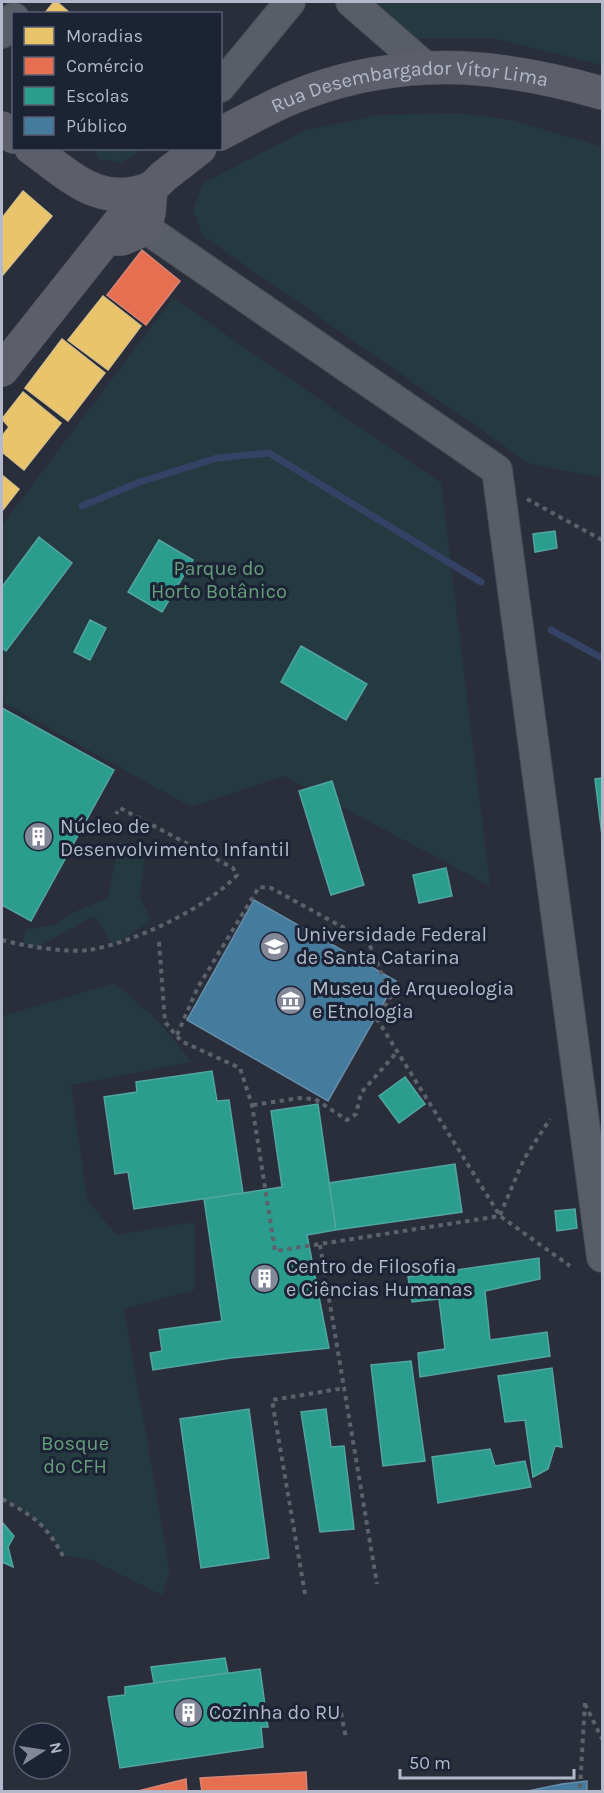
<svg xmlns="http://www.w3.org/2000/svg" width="604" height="1793" font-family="Karla,sans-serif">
	<rect width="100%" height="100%" fill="#292e3a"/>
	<path fill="#253941" d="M370,2H602V65L497,39H409Z
		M459,113L512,120L602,147V478L530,464L203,236L193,209L203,183L306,130L378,115Z
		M94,149H104L106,150L108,149H143L121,163L99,159Z
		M173,298L441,483L490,886L284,776L191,807L2,702V525Z
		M119,841L146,847L140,896L151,921L113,945L94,916L36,948L23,944L26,929L54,925L70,914L108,898Z
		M115,983L158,1021L192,1062L71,1085L87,1199L116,1235L195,1222L194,1290L124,1309L170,1572L162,1595L90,1559L63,1556C45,1523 34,1517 2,1499V1016Z"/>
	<path fill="#e9c46a" stroke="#d9c187" stroke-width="1.5" d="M54,2H57L71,14H44Z
		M23,191L52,216L2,276V218Z
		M103,296L141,326L108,370L68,340Z
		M62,339L105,373L68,421L25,388Z
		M23,392L61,423L24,470L2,452V436L9,427L2,419Z
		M2,475L19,489L2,511Z"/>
	<path fill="#e76f51" stroke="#d78576" stroke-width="1.5" d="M142,250L180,281L146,325L107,295Z
		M306,1772L307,1792H202L200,1778Z
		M186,1779L187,1792H134Z"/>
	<path fill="#2a9d8f" stroke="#53a5a1" stroke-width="1.5" d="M555,531L557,548L535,552L533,534Z
		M39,537L72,563L6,651L2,648V587Z
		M159,540L193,560L162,612L128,592Z
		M90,620L106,628L90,660L74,652Z
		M301,646L367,684L346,720L281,682Z
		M2,708L114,770L31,921L2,905Z
		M602,778V836L595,779Z
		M332,781L364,885L331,895L299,791Z
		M446,868L452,896L419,903L413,875Z
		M212,1071L217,1101L229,1100L243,1193L134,1209L128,1172L115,1174L104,1097L137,1092L136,1082Z
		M405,1077L425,1104L399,1123L379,1096Z
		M318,1104L336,1230L307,1235L329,1348L231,1358L153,1370L150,1353L162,1351L159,1330L222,1321L204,1199L282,1187L271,1111Z
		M455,1164L462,1212L336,1230L329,1183Z
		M575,1209L577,1228L557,1231L555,1211Z
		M539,1258L540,1279L485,1291L490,1340L547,1332L550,1356L420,1377L418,1353L445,1349L439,1299L412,1302L408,1277Z
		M411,1361L425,1461L383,1466L371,1365Z
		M552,1368L562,1447L555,1446L548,1469L533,1477L525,1420L505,1422L498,1376Z
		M249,1409L269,1558L201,1568L180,1419Z
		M326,1409L331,1447L344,1446L354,1529L320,1532L301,1412Z
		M490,1449L495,1466L525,1461L531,1487L438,1503L432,1457Z
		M2,1522L14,1536L8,1547L13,1567L2,1562Z
		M225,1658L228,1673L154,1683L151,1667Z
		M260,1669L268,1727H261L263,1747L120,1768L108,1697L125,1695V1687Z"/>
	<path fill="#457b9d" stroke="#668eab" stroke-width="1.5" d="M254,900L396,981L328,1101L187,1020Z
		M587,1781V1792H523L562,1784Z"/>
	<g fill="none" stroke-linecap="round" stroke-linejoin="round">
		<path stroke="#334265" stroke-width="7" d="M82,506L140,482L217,458L269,453L481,582
			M551,630L602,658"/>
		<defs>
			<path id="minor" d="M351,2L427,68
				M2,33L14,18
				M220,87L290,2
				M126,215L497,470L602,1257"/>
			<g id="major">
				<path d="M2,128L14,137"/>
				<path id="s1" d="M220,134C245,121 269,107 294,97C335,80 383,70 427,68C483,65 549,78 602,93"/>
				<path d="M31,148C71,176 99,209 151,188"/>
				<path d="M106,239H122L145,229L149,213L151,188"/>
				<path d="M2,370L129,210L164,176L200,148"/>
			</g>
		</defs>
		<use href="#minor" stroke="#474b54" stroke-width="32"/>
		<use href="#major" stroke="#474b56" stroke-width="34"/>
		<path stroke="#5d616a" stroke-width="4" stroke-dasharray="4.5 4.5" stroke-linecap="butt" d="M527,499L602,540
			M2,940C22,946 68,953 89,950C133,943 207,908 237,875L233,868L120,808L116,814
			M159,942L165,1022L181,1041L240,1068L252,1105L275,1251L500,1216
			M177,1035L198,987L259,887L271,888L368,941L391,996L377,1019L500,1216L570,1266
			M253,1105L300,1098L315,1099L347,1120L356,1114L361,1093L397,1052
			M500,1215L524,1159L550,1119
			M320,1245L377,1584
			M2,1499C34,1517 45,1523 63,1556
			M305,1594L272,1400L345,1388
			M585,1704L602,1739
			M341,1713L346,1738
			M580,1788L585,1703"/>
		<use href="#minor" stroke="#595d67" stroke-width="30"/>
		<use href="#major" stroke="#5c5f69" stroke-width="33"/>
	</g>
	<defs>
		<symbol id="building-disc" viewBox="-11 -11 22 22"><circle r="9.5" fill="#838898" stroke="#1b2335"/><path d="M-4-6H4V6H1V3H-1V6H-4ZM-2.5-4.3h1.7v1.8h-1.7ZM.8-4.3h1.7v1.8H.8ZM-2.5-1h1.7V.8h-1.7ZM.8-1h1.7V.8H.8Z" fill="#fff"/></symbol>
		<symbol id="university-disc" viewBox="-11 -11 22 22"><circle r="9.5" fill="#838898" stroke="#1b2335"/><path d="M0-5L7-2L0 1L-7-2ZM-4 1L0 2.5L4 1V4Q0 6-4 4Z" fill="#fff"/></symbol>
		<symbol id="museum-disc" viewBox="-11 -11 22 22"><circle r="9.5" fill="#838898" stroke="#1b2335"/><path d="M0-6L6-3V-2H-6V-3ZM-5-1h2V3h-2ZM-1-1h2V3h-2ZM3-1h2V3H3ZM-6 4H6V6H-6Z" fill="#fff"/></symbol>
	</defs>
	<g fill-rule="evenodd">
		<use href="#building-disc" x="22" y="820" width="33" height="33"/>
		<use href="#university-disc" x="258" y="930" width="33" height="33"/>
		<use href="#museum-disc" x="274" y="984" width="33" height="33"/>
		<use href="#building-disc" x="248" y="1262" width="33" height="33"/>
		<use href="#building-disc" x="172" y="1696" width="33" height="33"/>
	</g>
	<g text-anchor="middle" stroke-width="6" stroke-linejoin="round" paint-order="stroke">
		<g font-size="20" fill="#b3b9cb" stroke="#1b2335">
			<text dy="7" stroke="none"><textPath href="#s1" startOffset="200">Rua Desembargador Vítor Lima</textPath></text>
		</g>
		<g font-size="20" fill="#679e7b" stroke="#1b2335">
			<text x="219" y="575">Parque do<tspan x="219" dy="23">Horto Botânico</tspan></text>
			<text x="75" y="1450">Bosque<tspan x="75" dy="23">do CFH</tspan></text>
		</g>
		<g font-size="20" fill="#b3b9cb" stroke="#1b2335" text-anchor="start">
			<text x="60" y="833">Núcleo de<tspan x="60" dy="23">Desenvolvimento Infantil</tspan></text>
			<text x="296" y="941">Universidade Federal<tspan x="296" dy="23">de Santa Catarina</tspan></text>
			<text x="312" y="995">Museu de Arqueologia<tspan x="312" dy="23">e Etnologia</tspan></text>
			<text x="286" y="1273">Centro de Filosofia<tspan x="286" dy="23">e Ciências Humanas</tspan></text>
			<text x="209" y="1719">Cozinha do RU</text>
		</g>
	</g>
	<rect width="604" height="1793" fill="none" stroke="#b3b9cb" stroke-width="6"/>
	<rect x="12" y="12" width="210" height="138" fill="#1b2335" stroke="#585f71" stroke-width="1.5"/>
	<rect x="24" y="27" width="30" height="18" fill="#e9c46a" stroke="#585f71" stroke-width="1.5"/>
	<text x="66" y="42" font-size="18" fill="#b3b9cb">Moradias</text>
	<rect x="24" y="57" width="30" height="18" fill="#e76f51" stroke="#585f71" stroke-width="1.5"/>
	<text x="66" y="72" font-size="18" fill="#b3b9cb">Comércio</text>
	<rect x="24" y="87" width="30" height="18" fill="#2a9d8f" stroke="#585f71" stroke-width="1.5"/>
	<text x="66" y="102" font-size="18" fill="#b3b9cb">Escolas</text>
	<rect x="24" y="117" width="30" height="18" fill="#457b9d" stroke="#585f71" stroke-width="1.5"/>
	<text x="66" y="132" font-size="18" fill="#b3b9cb">Público</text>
	<g transform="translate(42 1751) rotate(78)"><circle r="28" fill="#1b2335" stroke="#585f71" stroke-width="1.5"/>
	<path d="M0-4.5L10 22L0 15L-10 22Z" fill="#838898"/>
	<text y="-9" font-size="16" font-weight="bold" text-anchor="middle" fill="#b3b9cb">N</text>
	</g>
	<path d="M400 1769v9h174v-9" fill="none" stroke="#b3b9cb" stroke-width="3"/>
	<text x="409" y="1769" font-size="18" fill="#b3b9cb" stroke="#1b2335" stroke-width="4.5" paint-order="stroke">50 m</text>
</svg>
